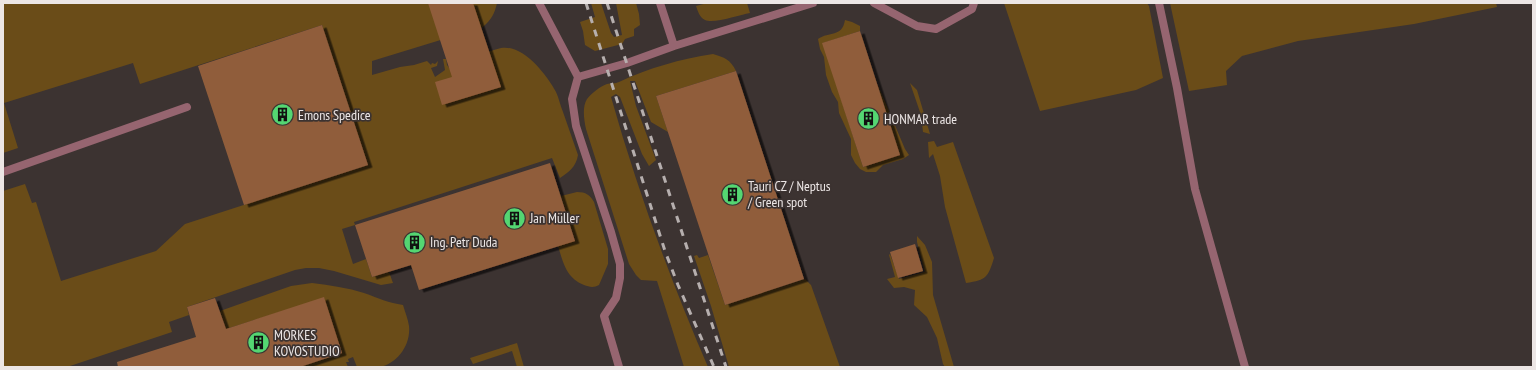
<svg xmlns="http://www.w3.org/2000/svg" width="1536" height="370" font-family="'PT Sans Narrow',sans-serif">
	<defs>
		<filter id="shadow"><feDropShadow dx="4.5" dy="2.5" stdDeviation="0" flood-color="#0009"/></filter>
	</defs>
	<rect width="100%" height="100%" fill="#3c3331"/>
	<path fill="#6a4c18" d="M3,3H497C495,13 491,20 483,27L372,61V75L400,67L414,65L427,61L431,65L432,63L435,64L438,61L437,66L431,68L435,77L445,70L443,59H446L447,65L450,69C466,62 484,52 501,48C523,44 547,75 556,92C559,98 560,105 563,112C568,126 573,141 578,155C576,167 569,172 560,178L552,158L354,222L355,225L342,229L353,264L366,259L372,277L389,272L393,283L381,285L334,271L319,268H306L295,270L187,307L189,315L169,322L172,332L67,367H3V191L25,184L32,203L36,202L61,281L156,251L185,224L368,165L322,25L140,84L133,63L4,103L18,148L3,153Z
		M591,3H601L611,33L614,37L622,35L616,3H636L639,14L640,25L634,29V36L625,39L622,44L595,51L585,45L583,31L580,22L595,17Z
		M707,3H747L750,13C739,15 714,24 705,20C699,17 698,11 696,6Z
		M1004,3H1147L1149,6L1163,78L1136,90L1040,111Z
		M1170,3H1496L1497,7L1414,24L1298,41L1242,56L1226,71L1227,85L1189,91Z
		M845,20L852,22L860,26V31L823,43L863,167L900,155L877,83L905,149L909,155L903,159L883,165L876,172H866L860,169L855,163L851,155V139L839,113L838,102L832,92L826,75L824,57L820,49L818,39C829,31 842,38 845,20Z
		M713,54C724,57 731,60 736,71L656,96L668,132L651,122L635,81H630L636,106L656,160L649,166L642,154L620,97L616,94L611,97C637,189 670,279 708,367H684L657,281L641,280L636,275L629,264L586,129C584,120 582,107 587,99C592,93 599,87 607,84C611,83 615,84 619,82C648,68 681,59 713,54Z
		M910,83L917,90L930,134L923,132L921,115Z
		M934,141L937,147L953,142L994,258C988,277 987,280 966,283L945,207L940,176L933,154L929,158L928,142Z
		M577,192C586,192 590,195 594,202L608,249V264L599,285C594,288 589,287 584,285C566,278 563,262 558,246L575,240L561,196Z
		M917,236L925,245L932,262L933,295L954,367H945L943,364L937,338L927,317L914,305L915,290L904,287L894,288L887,279L895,277L889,255L890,254L899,279L925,272L917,242Z
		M697,255L699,258L708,255L725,305L805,279L811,285L840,367H729L711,306L694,256Z
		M312,283C330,285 348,288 364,293C378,298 389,303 403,305C405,312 408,319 409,326C411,345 397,364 379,367C372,368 364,367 357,367L353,357L348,359L349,362H346L348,367H300L342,353L324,298L226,329L220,311L291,286Z
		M517,343L524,367H517L512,351L473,364L470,358Z"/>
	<path fill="#905d3b" filter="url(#shadow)" d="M428,3H473L501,87L442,105L435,82L452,77Z
		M322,25L368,165L244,205L198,66Z
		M860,31L900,155L863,167L822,43Z
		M736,71L804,279L725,305L656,96Z
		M550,163L575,241L419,290L411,265L372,277L355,225Z
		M915,244L923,271L898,278L890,252Z
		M324,297L342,353L300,367H118L117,362L196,337L187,307L215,298L226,329Z"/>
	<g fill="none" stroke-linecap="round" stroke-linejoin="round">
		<path stroke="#966570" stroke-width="8" d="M539,3L578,77L572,99L576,126L611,232L620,264V278L616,298L604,316L619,367
			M660,3L674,46L813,3
			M874,3L917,26L936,29L972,9L974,3
			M1159,3L1177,88L1195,189L1245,367
			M578,77L627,63L674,46
			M3,172L187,107"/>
		<path stroke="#b6afae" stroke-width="3" stroke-dasharray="7 7" stroke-linecap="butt" d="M586,3L665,251L678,285L714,367
			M607,3L726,367"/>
	</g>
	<defs>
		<symbol id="building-disc" viewBox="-11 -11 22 22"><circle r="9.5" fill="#54d672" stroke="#3c3331"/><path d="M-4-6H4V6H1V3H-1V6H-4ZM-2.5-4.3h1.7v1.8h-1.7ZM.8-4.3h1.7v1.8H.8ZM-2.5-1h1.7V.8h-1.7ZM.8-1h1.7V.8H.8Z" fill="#111"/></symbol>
	</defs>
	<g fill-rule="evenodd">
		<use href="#building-disc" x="270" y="102" width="25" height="25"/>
		<use href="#building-disc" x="856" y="106" width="25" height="25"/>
		<use href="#building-disc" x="720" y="182" width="25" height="25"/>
		<use href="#building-disc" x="502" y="206" width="25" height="25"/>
		<use href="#building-disc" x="402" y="230" width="25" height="25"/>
		<use href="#building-disc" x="246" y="330" width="25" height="25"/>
	</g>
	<g text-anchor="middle" stroke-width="3.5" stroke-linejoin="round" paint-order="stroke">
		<g font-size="14" fill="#ece6e5" stroke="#3c3331" text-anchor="start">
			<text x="298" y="120">Emons Spedice</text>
			<text x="884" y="124">HONMAR trade</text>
			<text x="748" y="191">Tauri CZ / Neptus<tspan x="748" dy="16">/ Green spot</tspan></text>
			<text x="530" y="223">Jan Müller</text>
			<text x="430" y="247">Ing. Petr Duda</text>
			<text x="274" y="340">MORKES<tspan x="274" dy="16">KOVOSTUDIO</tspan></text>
		</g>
	</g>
	<rect width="1536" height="370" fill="none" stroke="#ece6e5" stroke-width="8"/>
</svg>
